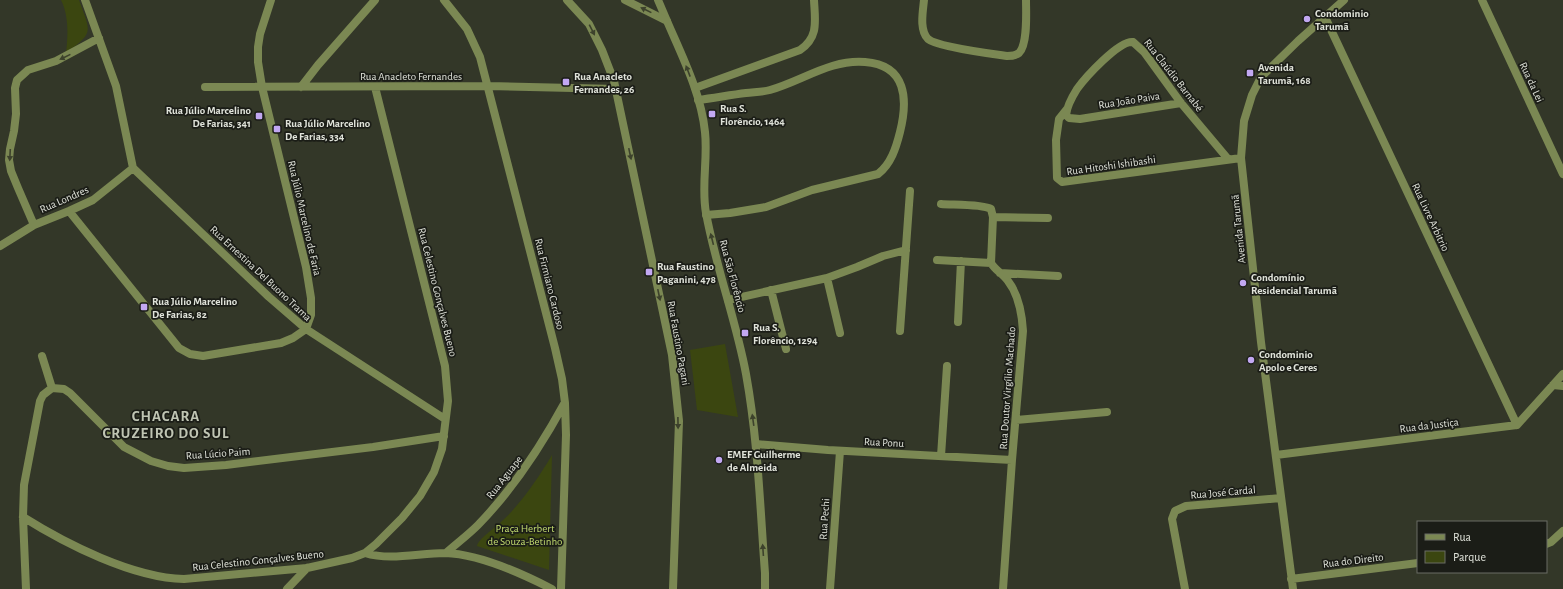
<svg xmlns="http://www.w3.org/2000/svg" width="1563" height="589" font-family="'Alegreya Sans',sans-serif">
	<rect width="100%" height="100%" fill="#333728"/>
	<path fill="#3b4610" d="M61,0H79C91,33 94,32 66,53C68,36 69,16 61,0Z
		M725,344L738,417L697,410L690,350Z
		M552,455L549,570L477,546C478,539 495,528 501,522C520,505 539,477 552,455Z"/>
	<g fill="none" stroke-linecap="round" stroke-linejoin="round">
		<path stroke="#7b8853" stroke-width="8" d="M85,0L116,86L133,168
			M444,0L467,29L480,57L555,348L562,379L565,403L566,435L561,589
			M658,0L667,21
			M924,0C923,11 919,30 928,39C937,47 993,54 1007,56C1011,56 1015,56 1019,53C1028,44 1026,12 1026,0
			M1482,0L1563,174
			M1325,17L1517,425
			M205,87L489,86L616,89
			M301,87L318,65L375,0
			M695,88L800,50C819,37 815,21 814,0
			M698,100C714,98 730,95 746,93C754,92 763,92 770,90C802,81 831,59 865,62C907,65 908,100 900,132C896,148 891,164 878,174L812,190L766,207L730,213L706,215
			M1181,103L1080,119L1069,118L1066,115C1067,106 1072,97 1077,89C1085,78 1119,40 1133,42L1144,52L1181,103L1228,159
			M1067,109L1059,119L1056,140L1057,178L1062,182L1241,158
			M133,168L269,297L306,329L445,419
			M941,204C952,205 983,204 991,209L993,217L991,263C995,270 1003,274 1008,281C1019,295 1022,314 1023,331L1012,460L1003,589
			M69,211L179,348L190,354L203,356L281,343L293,338L306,329L311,315V298L306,267L262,87L258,62V47L260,34L271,0
			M993,217L1048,218
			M34,225L18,188L11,171L9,160L10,149L14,131L16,114L15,88L17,80L28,70L56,61L99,38
			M0,246L34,225L69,211L93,200L133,168
			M937,260L991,263
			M1000,273L1058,276
			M827,278L840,333
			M771,290L786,349
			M728,300L827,278L857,267L883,256L906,250
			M958,322L961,261
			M900,331L910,191
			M42,356L52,388L64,389L70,393L124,447L151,461L168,466L184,468L226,465L373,447L444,436
			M1553,385L1563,386
			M1016,420L1107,412
			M756,444L828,450L1012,460
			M1276,455L1517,425L1563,374
			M941,456L947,366
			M23,517C66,544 133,578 184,579L307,568L352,558L365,553L376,544L402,518L420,496L434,472L442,449L448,401L445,366L375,87
			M1546,544L1551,542L1563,531
			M365,553C390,561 419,553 445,553C480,554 521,573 552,589
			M446,553C456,544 468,535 478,525C513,489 540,448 564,404
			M1291,579L1418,563
			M26,589L23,517L24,485L40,401L43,395L52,388
			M287,589L307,568
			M830,589L840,451
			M1185,589L1172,519L1175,511L1186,506L1281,498
			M1293,589L1261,342L1241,158L1244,121L1252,95L1261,77L1298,41L1344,0"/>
		<path stroke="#7b8853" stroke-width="8" d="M567,0L589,24L602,50L614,81L672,355L679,421L673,589
			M625,0L667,21C682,56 701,93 705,132C708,159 701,187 706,213C716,268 736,320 746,374C758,440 760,507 765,573V589"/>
	</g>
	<defs><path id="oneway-solid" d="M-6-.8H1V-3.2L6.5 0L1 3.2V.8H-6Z"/></defs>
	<g fill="#3d422c">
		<use href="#oneway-solid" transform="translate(646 10) rotate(-154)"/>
		<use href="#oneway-solid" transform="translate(592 30) rotate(63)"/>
		<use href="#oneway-solid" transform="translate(65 57) rotate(154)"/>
		<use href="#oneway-solid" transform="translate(688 71) rotate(-111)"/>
		<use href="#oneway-solid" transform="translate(630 154) rotate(78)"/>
		<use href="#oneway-solid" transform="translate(10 155) rotate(93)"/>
		<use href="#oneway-solid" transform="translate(712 239) rotate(-104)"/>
		<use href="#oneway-solid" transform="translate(659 295) rotate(78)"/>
		<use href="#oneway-solid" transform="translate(753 420) rotate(-98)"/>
		<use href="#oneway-solid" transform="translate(678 423) rotate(89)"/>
		<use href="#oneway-solid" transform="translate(763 550) rotate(-94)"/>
	</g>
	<g fill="#c2a8f2" stroke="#1b1d17" stroke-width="1.5">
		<circle cx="1307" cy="19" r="4"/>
		<rect x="1246" y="69" width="8" height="8" rx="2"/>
		<rect x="562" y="78" width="8" height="8" rx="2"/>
		<rect x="708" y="110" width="8" height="8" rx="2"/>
		<rect x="255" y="112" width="8" height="8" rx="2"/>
		<rect x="273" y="125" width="8" height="8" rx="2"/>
		<rect x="645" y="268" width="8" height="8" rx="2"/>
		<circle cx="1243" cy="283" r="4"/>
		<rect x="140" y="303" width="8" height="8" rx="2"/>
		<rect x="741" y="329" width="8" height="8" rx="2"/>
		<circle cx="1251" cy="360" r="4"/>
		<circle cx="719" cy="460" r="4"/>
	</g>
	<g text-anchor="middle" stroke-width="3.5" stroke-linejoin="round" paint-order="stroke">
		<g font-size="11" font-weight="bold" fill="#e0e3da" stroke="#1b1d17" text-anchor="start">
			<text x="1315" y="17">Condominio<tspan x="1315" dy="13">Tarumã</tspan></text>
			<text x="1258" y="71">Avenida<tspan x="1258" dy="13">Tarumã, 168</tspan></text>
			<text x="574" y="80">Rua Anacleto<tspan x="574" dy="13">Fernandes, 26</tspan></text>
			<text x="720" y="112">Rua S.<tspan x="720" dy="13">Florêncio, 1464</tspan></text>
			<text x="251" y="114" text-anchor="end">Rua Júlio Marcelino<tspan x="251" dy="13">De Farias, 341</tspan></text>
			<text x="285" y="127">Rua Júlio Marcelino<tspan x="285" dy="13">De Farias, 334</tspan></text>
			<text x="657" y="270">Rua Faustino<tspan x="657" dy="13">Paganini, 478</tspan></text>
			<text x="1251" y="281">Condomínio<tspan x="1251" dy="13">Residencial Tarumã</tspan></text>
			<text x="152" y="305">Rua Júlio Marcelino<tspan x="152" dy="13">De Farias, 82</tspan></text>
			<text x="753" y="331">Rua S.<tspan x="753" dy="13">Florêncio, 1294</tspan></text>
			<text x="1259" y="358">Condominio<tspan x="1259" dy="13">Apolo e Ceres</tspan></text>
			<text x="727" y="458">EMEF Guilherme<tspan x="727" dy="13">de Almeida</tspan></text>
		</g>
		<g font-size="11" fill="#e0e3da" stroke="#1b1d17">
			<text transform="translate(1174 75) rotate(52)" y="4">Rua Claúdio Barnabé</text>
			<text x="411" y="80">Rua Anacleto Fernandes</text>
			<text transform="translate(1532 82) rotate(65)" y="4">Rua da Lei</text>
			<text transform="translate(1129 100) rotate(-9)" y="4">Rua João Paiva</text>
			<text transform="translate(1111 165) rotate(-8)" y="4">Rua Hitoshi Ishibashi</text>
			<text transform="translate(64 199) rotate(-24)" y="4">Rua Londres</text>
			<text transform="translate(1431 217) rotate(65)" y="4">Rua Livre Arbitrio</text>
			<text transform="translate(305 218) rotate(77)" y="4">Rua Júlio Marcelino de Faria</text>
			<text transform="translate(1238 229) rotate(-96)" y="4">Avenida Tarumã</text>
			<text transform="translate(261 273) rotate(43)" y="4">Rua Ernestina Del Buono Trama</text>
			<text transform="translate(733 276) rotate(75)" y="4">Rua São Florêncio</text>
			<text transform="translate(550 284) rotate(76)" y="4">Rua Firmiano Cardoso</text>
			<text transform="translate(438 292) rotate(76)" y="4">Rua Celestino Gonçalves Bueno</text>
			<text transform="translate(679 343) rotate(80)" y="4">Rua Faustino Pagani</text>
			<text transform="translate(1007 388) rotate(-86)" y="4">Rua Doutor Virgílio Machado</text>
			<text transform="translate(1429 425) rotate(-7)" y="4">Rua da Justiça</text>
			<text transform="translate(884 442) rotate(3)" y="4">Rua Ponu</text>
			<text transform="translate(218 453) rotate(-4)" y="4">Rua Lúcio Paim</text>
			<text transform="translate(504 477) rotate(-52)" y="4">Rua Aguape</text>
			<text transform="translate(1223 492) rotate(-5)" y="4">Rua José Cardal</text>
			<text transform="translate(824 519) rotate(-86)" y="4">Rua Pechi</text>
			<text transform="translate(258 560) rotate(-6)" y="4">Rua Celestino Gonçalves Bueno</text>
			<text transform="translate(1353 560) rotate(-7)" y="4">Rua do Direito</text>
		</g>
		<g font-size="11" fill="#c4dd70" stroke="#1b1d17">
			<text x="525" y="532">Praça Herbert<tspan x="525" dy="13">de Souza-Betinho</tspan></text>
		</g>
		<g font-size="15" font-weight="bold" letter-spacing="1" fill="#bfc4b3" stroke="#1b1d17">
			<text x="166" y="421">CHACARA<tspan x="166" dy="17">CRUZEIRO DO SUL</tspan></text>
		</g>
	</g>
	<rect x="1417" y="521" width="130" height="52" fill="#1b1d17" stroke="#6a6c65"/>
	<rect x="1425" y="534" width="20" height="6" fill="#7b8853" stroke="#6a6c65"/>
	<text x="1453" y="541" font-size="12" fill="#e0e3da">Rua</text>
	<rect x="1425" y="551" width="20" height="12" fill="#3b4610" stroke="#6a6c65"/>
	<text x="1453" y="561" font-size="12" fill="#e0e3da">Parque</text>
</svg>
